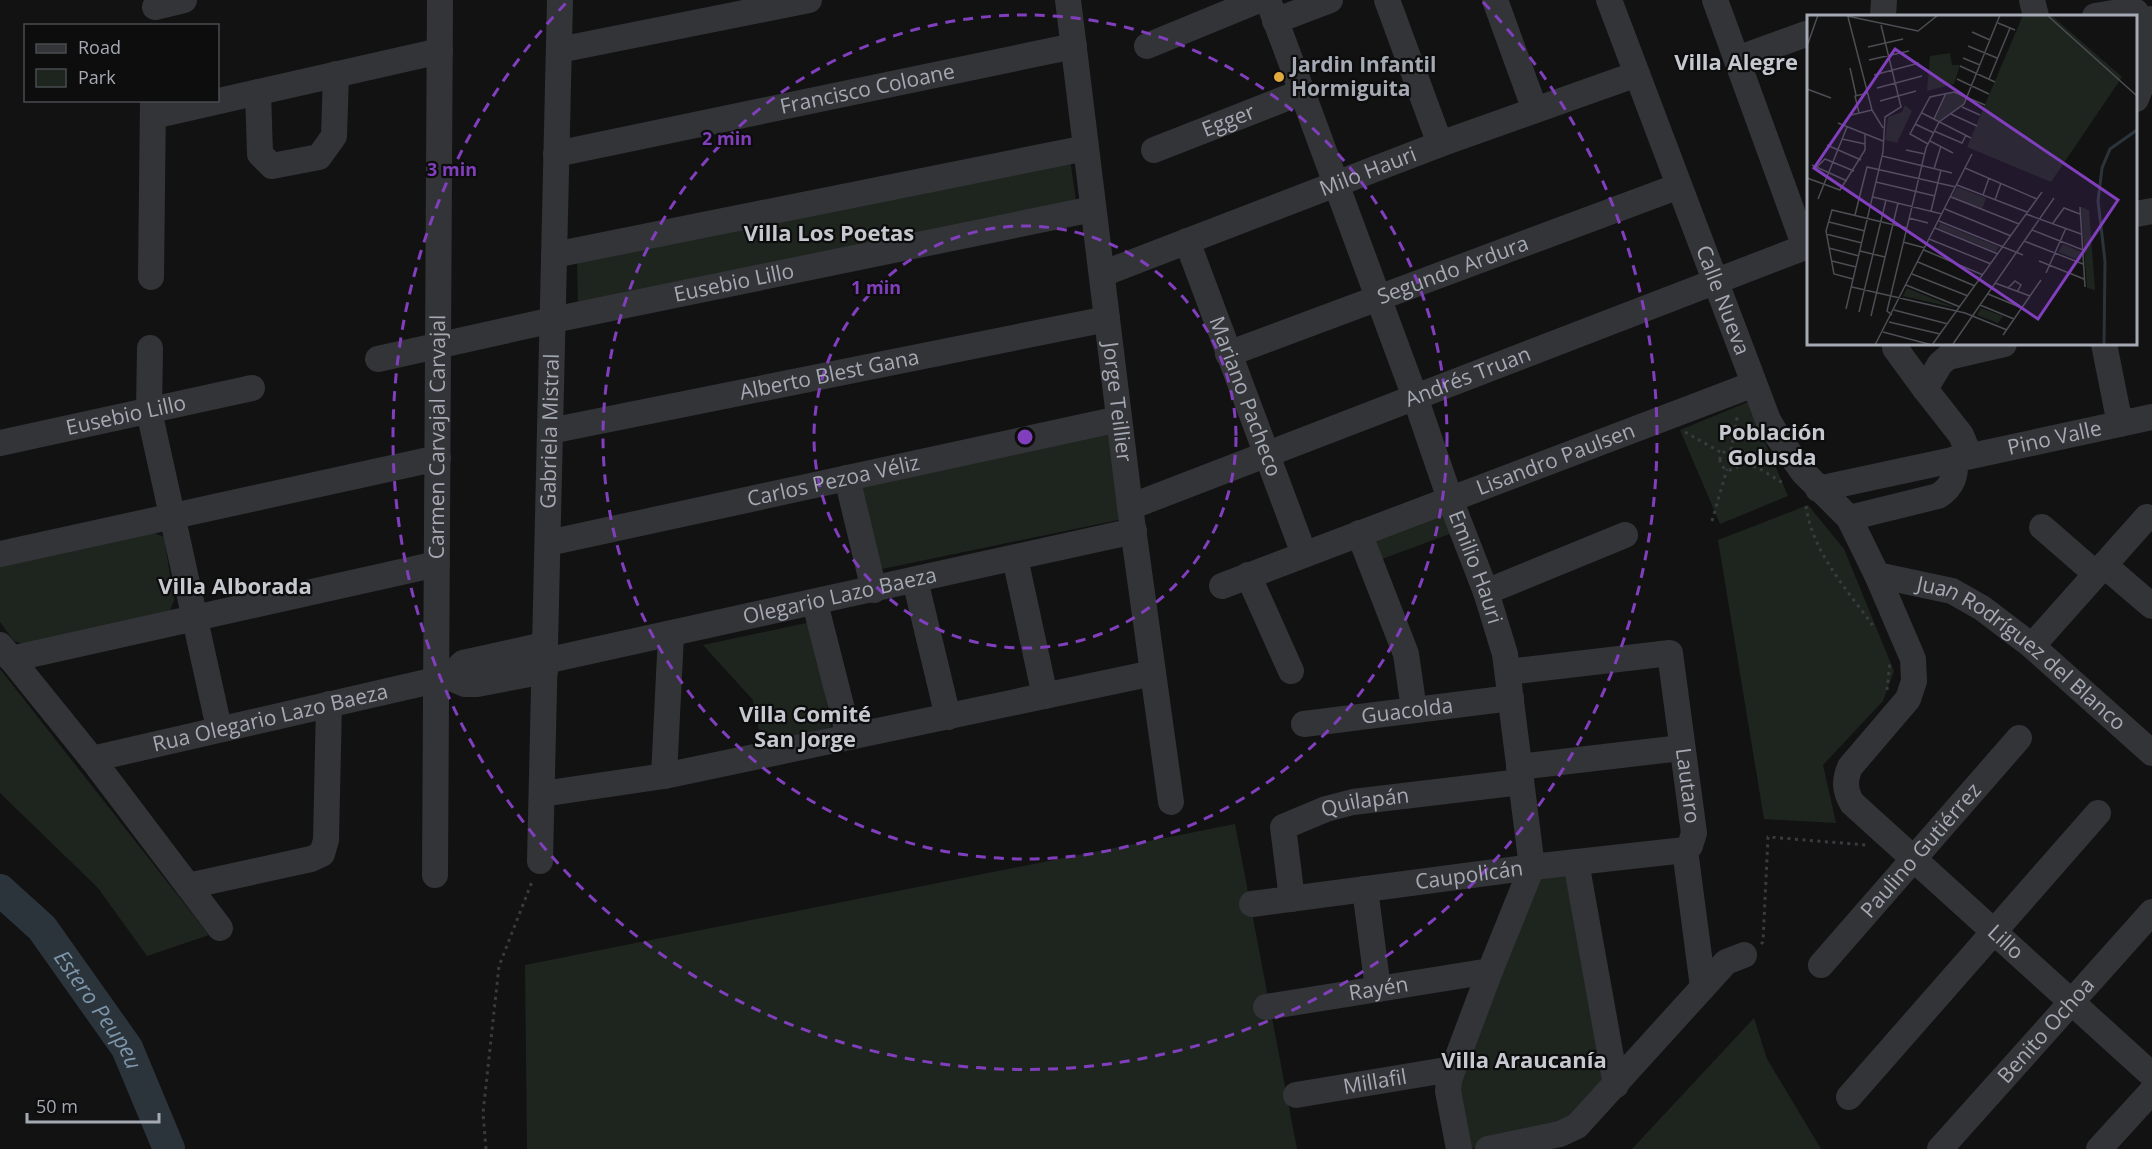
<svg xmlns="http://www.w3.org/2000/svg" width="2152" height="1149" font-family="'Open Sans',sans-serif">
	<rect width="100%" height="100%" fill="#121213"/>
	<path fill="#1e251f" d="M1070,159L1076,201L578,304L577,261Z
		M1748,402L1788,496L1720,524L1680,430Z
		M1112,427L1123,519L882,569L858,475Z
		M1808,505L1844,549L1894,671L1883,701L1823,765L1836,823L1764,819L1718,540Z
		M1446,507L1455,532L1374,562L1365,537Z
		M152,532L164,537L174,600L169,614L28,646L14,641L0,622V566Z
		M811,622L831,727L762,745L753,700L703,645Z
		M0,669L209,935L147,956L98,888L0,793Z
		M1235,824L1297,1149H527L525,965Z
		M1575,864L1614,1083L1564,1129L1471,1149L1451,1093L1534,870Z
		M1754,1018L1767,1059L1821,1149H1632Z"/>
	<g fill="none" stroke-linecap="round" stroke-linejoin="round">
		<path stroke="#2c343b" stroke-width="32" id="s1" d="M0,890L42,928L127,1048L169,1149"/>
		<path stroke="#393b3f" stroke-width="3" stroke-dasharray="3 4.5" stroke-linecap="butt" d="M1685,432L1722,453
			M1731,450L1738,413
			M1720 460a10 10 0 1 1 20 0a10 10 0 1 1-20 0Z
			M1739,461L1760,469L1783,483
			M1806,506C1812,552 1848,591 1874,627
			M1712,521L1727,469
			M1887,690L1890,661
			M1761,944L1763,942L1768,837L1866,845
			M486,1149L483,1113L499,966L533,879"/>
		<g stroke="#333438" stroke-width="26">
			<path id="s2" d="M1068,0L1130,507L1171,802"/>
			<path id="s3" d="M1268,0L1415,397L1450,499L1486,592L1505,654L1532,867L1490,971L1449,1080L1448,1091L1459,1149"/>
			<path d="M1387,0L1440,144"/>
			<path d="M1495,0L1535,110"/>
			<path id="s4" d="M1609,0L1768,420L1778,437L1803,472L1849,518L1877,575L1913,659L1914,681L1908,699L1850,767C1844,781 1845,791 1852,803L2152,1075"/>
			<path d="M2032,0L2036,16"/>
			<path d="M155,7L184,0"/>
			<path d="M1883,16L1884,0"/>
			<path d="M2095,16L2132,10L2136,12L2143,21L2152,19"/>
			<path d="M1275,21L1330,0"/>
			<path d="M1147,46L1259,0"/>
			<path d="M559,50L809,0"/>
			<path d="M1737,59L1806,34"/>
			<path d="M258,92L260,154L272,166L319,157L334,136L336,74"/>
			<path d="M2136,99L2151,61L2143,21"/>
			<path d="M153,116L440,51"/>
			<path id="s5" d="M1154,150L1302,92"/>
			<path id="s6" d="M556,154L1074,46"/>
			<path d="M2136,214L2152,211"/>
			<path id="s7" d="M1187,241L1304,554"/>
			<path d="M554,255L1086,148"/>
			<path id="s8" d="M1102,274L1440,144L1637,74"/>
			<path d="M151,277L153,100"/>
			<path d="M1895,344V348L1925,389L1961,435L1970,456"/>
			<path d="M2104,344L2120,424"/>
			<path d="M150,348L149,411L219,728"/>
			<path id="s9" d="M1228,354L1679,186"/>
			<path id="s10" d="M378,359L553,320L1093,209"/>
			<path d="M1925,389L1940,364L1948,357L2004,344"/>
			<path id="s11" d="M550,431L1107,319"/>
			<path id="s12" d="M0,443L252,388"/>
			<path d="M847,478L874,590"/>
			<path id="s13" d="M1818,489L2152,417"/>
			<path id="s14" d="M1130,507L1805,247L1715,0"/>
			<path d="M1849,518L1938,496C1953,487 1956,475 1955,459"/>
			<path d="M2042,527L2096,574"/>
			<path d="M1359,533L1406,654L1414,710"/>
			<path id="s15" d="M548,543L1119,419"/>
			<path d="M0,554L438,458"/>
			<path d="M1015,558L1045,696"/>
			<path d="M2104,565L2152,606"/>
			<path d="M1248,575L1291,671"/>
			<path id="s16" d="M1877,575L1952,591L1982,608L2032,646L2152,753"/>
			<path d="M915,580L948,717"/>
			<path id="s17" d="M1222,586L1754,384"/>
			<path d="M1486,592L1625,535"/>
			<path d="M815,603L849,737"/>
			<path d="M0,645L92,759L220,928"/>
			<path d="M2032,646L2147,517"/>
			<path d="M11,659L437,564"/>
			<path id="s18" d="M545,661L1134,531"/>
			<path id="s19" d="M1508,672L1670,653L1694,833L1690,846L1685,850L1703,987"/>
			<path d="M449,677L465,684H477L545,671"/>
			<path id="s20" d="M1304,724L1511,698"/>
			<path id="s21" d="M92,759L449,677L463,663L544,645"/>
			<path d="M1519,767L1681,748"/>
			<path d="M664,776L671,635"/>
			<path d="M542,794L664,776L1153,673"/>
			<path id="s22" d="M540,861L560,0"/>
			<path d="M1576,862L1616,1085"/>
			<path id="s23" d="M435,875L440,0"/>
			<path d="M188,886L311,859L322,854L326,840L329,704"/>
			<path d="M1365,889L1378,989"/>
			<path id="s24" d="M1292,899L1283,827L1326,809L1353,802L1521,782"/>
			<path id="s25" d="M1252,904L1532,867L1685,850"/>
			<path id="s26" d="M1821,965L2019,738"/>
			<path id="s27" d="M1266,1007L1490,971"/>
			<path id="s28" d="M1296,1095L1452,1069"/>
			<path d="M1849,1097L2098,813"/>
			<path d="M1488,1149L1560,1134L1577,1126L1726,962L1744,955"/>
			<path id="s29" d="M1940,1149L2152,912"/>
			<path d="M2099,1149L2152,1091"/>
		</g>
	</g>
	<g fill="none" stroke="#813fbd" stroke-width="3" stroke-dasharray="10 8">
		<circle cx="1025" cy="437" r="211"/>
		<circle cx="1025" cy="437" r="422"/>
		<path d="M1483 2A632 632 0 1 1 567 2"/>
	</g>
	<circle fill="#e1aa3c" stroke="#0d0d0e" stroke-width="2" cx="1279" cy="77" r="6"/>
	<g text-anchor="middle" stroke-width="4.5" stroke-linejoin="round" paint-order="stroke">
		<g font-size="21" font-weight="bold" fill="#a4a9b3" stroke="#0d0d0e" text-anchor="start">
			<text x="1291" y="72">Jardin Infantil<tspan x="1291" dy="24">Hormiguita</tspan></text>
		</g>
		<g font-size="21" fill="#a4a9b3" stroke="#0d0d0e">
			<text dy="7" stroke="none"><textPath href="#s6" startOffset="318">Francisco Coloane</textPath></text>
			<text dy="7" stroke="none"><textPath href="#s5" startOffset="80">Egger</textPath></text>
			<text dy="7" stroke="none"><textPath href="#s8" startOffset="285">Milo Hauri</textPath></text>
			<text dy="7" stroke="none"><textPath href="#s9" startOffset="240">Segundo Ardura</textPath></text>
			<text dy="7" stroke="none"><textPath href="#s10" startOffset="364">Eusebio Lillo</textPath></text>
			<text dy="7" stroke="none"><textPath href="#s4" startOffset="321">Calle Nueva</textPath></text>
			<text dy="7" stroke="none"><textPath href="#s11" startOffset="285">Alberto Blest Gana</textPath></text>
			<text dy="7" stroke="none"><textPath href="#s14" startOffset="362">Andrés Truan</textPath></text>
			<text dy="7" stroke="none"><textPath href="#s7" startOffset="166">Mariano Pacheco</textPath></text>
			<text dy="7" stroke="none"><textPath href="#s2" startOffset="405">Jorge Teillier</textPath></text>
			<text dy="7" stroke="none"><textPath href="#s12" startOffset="129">Eusebio Lillo</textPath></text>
			<text dy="7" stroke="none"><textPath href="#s22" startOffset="430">Gabriela Mistral</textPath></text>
			<text dy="7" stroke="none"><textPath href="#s23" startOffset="438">Carmen Carvajal Carvajal</textPath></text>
			<text dy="7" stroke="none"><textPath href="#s13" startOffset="242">Pino Valle</textPath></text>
			<text dy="7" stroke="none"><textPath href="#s17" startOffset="357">Lisandro Paulsen</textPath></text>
			<text dy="7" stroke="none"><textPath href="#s15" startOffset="292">Carlos Pezoa Véliz</textPath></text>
			<text dy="7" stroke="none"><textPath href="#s3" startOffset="604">Emilio Hauri</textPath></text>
			<text dy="7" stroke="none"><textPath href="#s18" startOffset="302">Olegario Lazo Baeza</textPath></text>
			<text dy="7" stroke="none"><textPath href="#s16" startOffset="168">Juan Rodríguez del Blanco</textPath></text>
			<text dy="7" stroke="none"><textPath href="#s20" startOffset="104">Guacolda</textPath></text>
			<text dy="7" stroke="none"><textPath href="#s21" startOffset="183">Rua Olegario Lazo Baeza</textPath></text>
			<text dy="7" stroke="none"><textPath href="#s19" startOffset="297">Lautaro</textPath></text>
			<text dy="7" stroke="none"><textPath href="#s24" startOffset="159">Quilapán</textPath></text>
			<text dy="7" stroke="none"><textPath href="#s26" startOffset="152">Paulino Gutiérrez</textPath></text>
			<text dy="7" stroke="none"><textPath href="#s25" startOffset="219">Caupolicán</textPath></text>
			<text dy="7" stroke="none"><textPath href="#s4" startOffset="1107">Lillo</textPath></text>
			<text dy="7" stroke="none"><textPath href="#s27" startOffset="114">Rayén</textPath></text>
			<text dy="7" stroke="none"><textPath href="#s29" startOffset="159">Benito Ochoa</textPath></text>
			<text dy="7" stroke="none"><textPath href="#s28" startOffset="80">Millafil</textPath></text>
		</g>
		<g font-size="22" font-weight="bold" fill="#c5c8cf" stroke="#0d0d0e">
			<text x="1736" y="70">Villa Alegre</text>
			<text x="829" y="241">Villa Los Poetas</text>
			<text x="1772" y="440">Población<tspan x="1772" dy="25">Golusda</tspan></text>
			<text x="235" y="594">Villa Alborada</text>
			<text x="805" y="722">Villa Comité<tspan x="805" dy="25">San Jorge</tspan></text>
			<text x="1524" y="1068">Villa Araucanía</text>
		</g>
		<g font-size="22" font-style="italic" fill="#7e96ab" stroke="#0d0d0e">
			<text dy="8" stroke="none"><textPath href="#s1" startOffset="156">Estero Peupeu</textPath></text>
		</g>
	</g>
	<g transform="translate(1807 15)">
		<rect width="330" height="330" fill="#121213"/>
		<path d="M216,0H244L315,62L244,167L160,132ZM143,38L145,50H153L147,69L120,76L123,41ZM145,77L159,82L156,90L132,106L128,104L139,79ZM98,90L105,96L90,128L78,125L81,102L95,97ZM150,172L179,183L175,195L145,182ZM274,192L282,195L288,275L280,273ZM133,208L192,232L189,237L131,213ZM256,229L274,237V246L251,237ZM100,273L149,293L96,281ZM174,293L196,301L191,308L170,300Z" fill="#1e251f"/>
		<path fill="none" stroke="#2c343b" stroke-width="3" d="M297,330L298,246L291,186L295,153L303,134L330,115"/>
		<path fill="none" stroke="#4c4e53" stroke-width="1.5" d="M240,0L330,81M40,1L111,16L131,0M41,2L65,95L76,113M191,8L208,15M165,17L183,25M0,31L11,0M161,31L190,43M61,32L96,24M156,43L173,50M62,45L102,36M153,51L188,67M43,53L49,80M67,60L112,48M150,64L182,79M182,64L203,13M70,73L115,61M0,74L24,83M73,86L109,76M155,92L173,100M52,98L48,81L61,78M115,98L164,123M144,99L170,111M44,100L65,95M127,104L139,78M31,108L76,126M108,109L127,118M127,116L155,128L159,120M35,124L58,129M123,126L146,138M121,129L103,119L123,82L147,77L178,90M20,130L54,145M99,135L118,139M75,141L145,158M5,150L40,166M10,152L18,144L47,156M158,153L230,184M127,154L134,131M0,163L33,175L58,135V119M69,167L128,181M150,170L220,197M176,180L182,163M66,182L135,199M144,182L212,209M11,184L40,112M188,185L194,168M273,192L278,272M138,194L204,221M124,196L134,155M219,199L274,219M48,200L60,152L149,172M102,203L121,208M132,206L216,240M22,207L58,216M246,208L257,193L273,199M128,213L191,239M225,215L276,235M19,219L55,228M122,224L184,249M217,226L276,249M96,227L118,233M22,233L52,241M117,235L176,260M53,236L78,242M25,246L49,252M232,246L277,264M111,247L168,271M239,258L259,213M105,259L161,281M46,264L27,259L19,216L25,195L100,213M188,268L223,281M99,270L153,292M45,272L158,298L200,315M201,273L208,266L214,270L210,277M181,279L215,293M173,290L207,304M39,294L76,137L78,102L94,92L74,10M87,295L141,309M52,297L79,185M85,300L80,296L119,133L132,107L157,89L193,0M64,301L91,188M82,307L133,319M76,317L125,330M196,320L234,265M146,329L247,183M68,330L165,139M125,330L235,177"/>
		<path fill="#813fbd" fill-opacity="0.15" stroke="#813fbd" stroke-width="3" d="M88,34L311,185L231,304L7,153Z"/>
		<rect width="330" height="330" fill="none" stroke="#a4a9b3" stroke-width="3"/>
	</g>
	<circle cx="1025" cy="437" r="9" fill="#813fbd" stroke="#0d0d0e" stroke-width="3"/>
	<g font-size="18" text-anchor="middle" font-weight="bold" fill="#813fbd" stroke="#0d0d0e" stroke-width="4.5" stroke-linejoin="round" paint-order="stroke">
		<text x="727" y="145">2 min</text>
		<text x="452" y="176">3 min</text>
		<text x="876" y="294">1 min</text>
	</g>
	<rect x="24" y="24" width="195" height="78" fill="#0d0d0e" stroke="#494b50" stroke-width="1.5"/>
	<rect x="36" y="44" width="30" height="9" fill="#333438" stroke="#494b50" stroke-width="1.5"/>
	<text x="78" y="54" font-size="18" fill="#a4a9b3">Road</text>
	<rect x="36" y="69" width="30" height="18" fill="#1e251f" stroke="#494b50" stroke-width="1.5"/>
	<text x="78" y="84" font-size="18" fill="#a4a9b3">Park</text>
	<path d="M27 1113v9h132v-9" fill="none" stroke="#a4a9b3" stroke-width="3"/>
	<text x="36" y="1113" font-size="18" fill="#a4a9b3" stroke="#0d0d0e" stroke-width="4.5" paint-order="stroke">50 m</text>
</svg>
